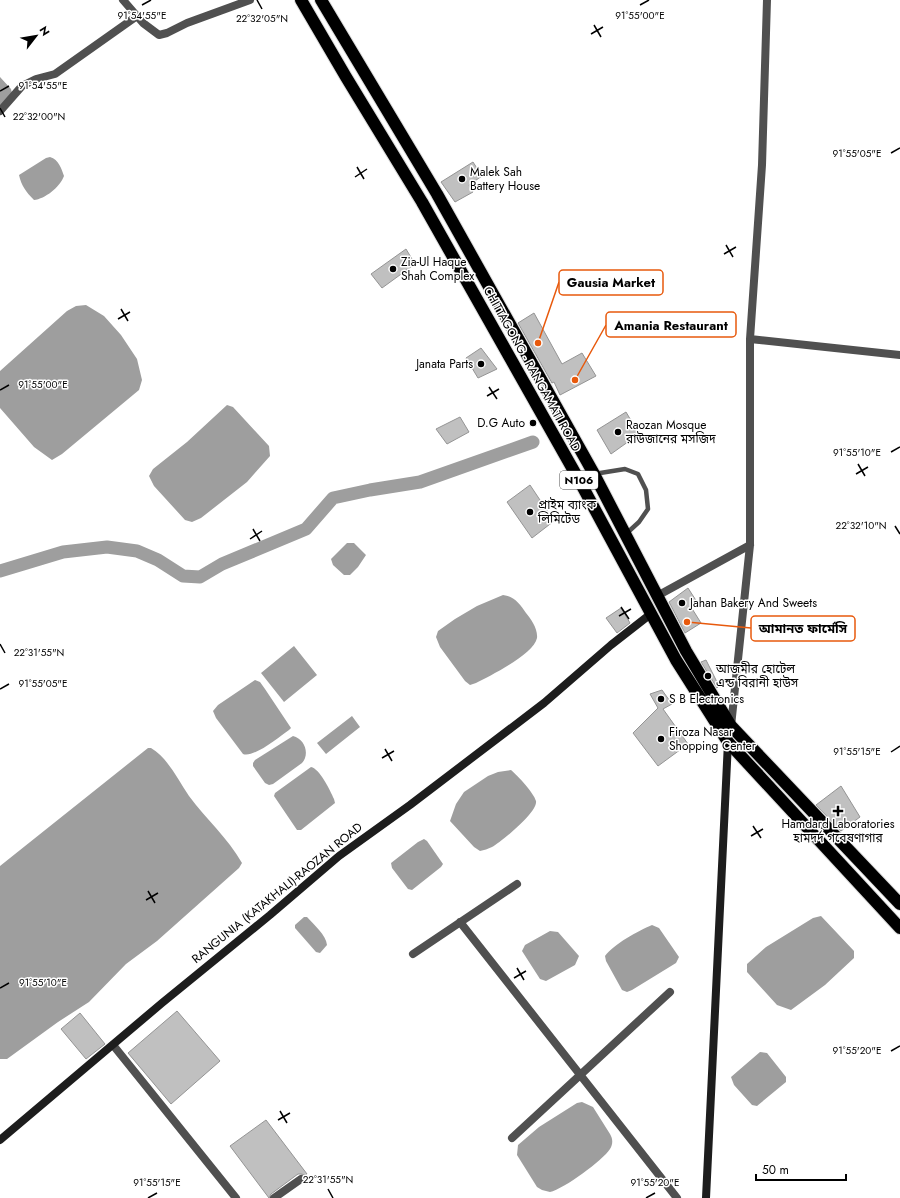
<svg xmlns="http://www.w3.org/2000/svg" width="900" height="1198" font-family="Jost,'Noto Sans Bengali',sans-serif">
	<rect width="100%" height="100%" fill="#fff"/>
	<path fill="#9e9e9e" d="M0,77L11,89L12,93L0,106Z
		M50,157C59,160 61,168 64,176C60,187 45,199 34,200C26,192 21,185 19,175L46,158Z
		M86,305L104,316L121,335L137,359L142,380L139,390L62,454L52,460L34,447L0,408V371L67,311L76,306Z
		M227,405L233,407L269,446L270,456L247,482L201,518L192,522L185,520L154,486L149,476L153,469L187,442Z
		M347,543H354L366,555L358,567L350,575H344L333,565L331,559Z
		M503,595C514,596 520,604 526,613C531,619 538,629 537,638C534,654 490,676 476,683L470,685L465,681L440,647L436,637L438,631L455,619L477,606Z
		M294,646L317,675L284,702L261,673Z
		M255,680L260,682L265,689L291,728L289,730C279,737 254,758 243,754L216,718L213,711L218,705Z
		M352,716L360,727L326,754L317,743Z
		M293,736C305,739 310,754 302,763L273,784L269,785L265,783L253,766V763L255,760Z
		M148,748H151C168,758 178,780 189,796C206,819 228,838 242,863L239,868L157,941L126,964L89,1002L58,1022L7,1059H0V866Z
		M311,767C320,769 330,790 334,799L335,803L301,830H297L274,796L275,793Z
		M511,770C518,776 534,793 536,801C538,812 501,842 492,847C488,849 484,850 480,851L474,847L450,821L456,804L464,792L488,776L498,772Z
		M424,839L427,841L443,864L441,867L412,890L408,889L392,868L391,863L418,842Z
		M821,916L854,951V958L825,985L791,1010L777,1005L747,972V964L766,947L813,918Z
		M304,917H307C314,925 326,935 327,945L320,953L316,952L295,928V925Z
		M652,925L659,928L679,957L676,963L632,990L627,992L622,990L606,961L605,956C614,944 638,931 652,925Z
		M550,931L558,932L579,956L575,965L546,981L540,979L522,951L525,945Z
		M760,1052L767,1053L786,1077V1082L757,1106L752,1105L734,1085L731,1077Z
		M582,1102L593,1107L610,1134C613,1139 613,1144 610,1149C603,1160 564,1189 550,1192L542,1190L537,1187L517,1155L518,1145L539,1127L577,1103Z"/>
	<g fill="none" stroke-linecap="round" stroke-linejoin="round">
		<path stroke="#9e9e9e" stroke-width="13" d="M0,571L63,552L107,547L137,551L158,560L183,576L200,577L222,564L306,529L333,498L370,490L420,482L533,442"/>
	</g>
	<path fill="#c0c0c0" stroke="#949494" d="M473,162L482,176L469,185L473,192L455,202L441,182Z
		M406,249L415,264L382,288L371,274Z
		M534,313L562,364L582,353L596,376L560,395L554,382L552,383L518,323Z
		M481,348L497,369L478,378L466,358Z
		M626,412L639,434L611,454L597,430Z
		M460,417L469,432L447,444L436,429Z
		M530,485L554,521L532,538L507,502Z
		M688,588L697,602L691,607L701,623L685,633L669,602Z
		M621,608L630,623L617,633L606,618Z
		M706,660L719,686L717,688L701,662Z
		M662,690L672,704L663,709L688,744L658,766L633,733L658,708L650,694Z
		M841,786L860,817L841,831L816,805Z
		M177,1011L220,1061L171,1104L128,1053Z
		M80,1013L105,1044L86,1059L61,1029Z
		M266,1120L307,1174L305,1175L301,1174H298L271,1194L269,1198L230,1146Z"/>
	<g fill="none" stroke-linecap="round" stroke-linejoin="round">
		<defs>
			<path id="highway" d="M301,0L346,77L422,202L579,480L676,660L728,742L900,928
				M321,0L437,194L594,474L686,651L731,726L900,904"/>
		</defs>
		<use href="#highway" stroke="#dbdbdb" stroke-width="14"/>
		<path stroke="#505050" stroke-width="4.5" d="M594,474L625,469L638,474L646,490L648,509L639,522L627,533"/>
		<path stroke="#505050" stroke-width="8" d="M123,0L143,23L159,35L167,33L187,23L250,0
			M0,111L22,86L36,79L55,74L137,16
			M750,339L900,355
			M657,596L750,545
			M731,726L750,545V339L762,165L767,0
			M460,922L677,1198
			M413,954L517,884
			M113,1045L236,1198
			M512,1138L670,992
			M274,1198L301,1179"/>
		<path stroke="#1d1d1d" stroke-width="8" d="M0,1140L162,1003L270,915L339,856L410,805L544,703L611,645L652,613
			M706,1198L728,742"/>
		<use href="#highway" stroke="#000" stroke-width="12"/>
	</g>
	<path fill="none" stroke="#000" stroke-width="1.5" d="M257,0L262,9M142,5L151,0M640,5L649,0M594,25L601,37M591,34L603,27M0,91L9,86M0,108L5,117M891,153L900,148M357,167L364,179M355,177L367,169M726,245L733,257M724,254L736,247M121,309L128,321M118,319L130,312M489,387L497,399M0,390L9,385M487,396L499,389M891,452L900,447M858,464L865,476M856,474L868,467M895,526L900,534M253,529L260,541M250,539L262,531M621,607L629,619M619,616L631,609M0,644L5,653M0,689L9,684M385,749L392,761M891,752L900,746M382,758L394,751M753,826L761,838M751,836L763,829M148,891L155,903M146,900L158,893M517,968L524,980M514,978L526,971M0,988L9,983M891,1051L900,1046M280,1111L287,1123M278,1120L290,1113M328,1189L333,1198M148,1198L157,1193M646,1198L655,1193"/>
	<g fill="#000" stroke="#fff" stroke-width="1.5">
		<circle cx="462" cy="179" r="4"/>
		<circle cx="393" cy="269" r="4"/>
		<circle cx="481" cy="364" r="4"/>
		<circle cx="533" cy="423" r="4"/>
		<circle cx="618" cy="432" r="4"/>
		<circle cx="530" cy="512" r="4"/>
		<circle cx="682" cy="603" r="4"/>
		<circle cx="708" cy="676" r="4"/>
		<circle cx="661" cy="699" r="4"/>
		<circle cx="661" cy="739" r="4"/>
		<path d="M836 805h4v4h4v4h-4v4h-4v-4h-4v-4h4z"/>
	</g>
	<g text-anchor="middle" stroke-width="3" stroke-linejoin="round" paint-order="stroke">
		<rect fill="#fff" stroke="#4c4c4c" stroke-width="1" x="560" y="471" width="38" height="18" rx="3"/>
		<g font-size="11" font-weight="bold" fill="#000">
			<text x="579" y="484">N106</text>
		</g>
		<g font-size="12" fill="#000" stroke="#fff" text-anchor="start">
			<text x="470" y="176">Malek Sah<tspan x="470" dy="14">Battery House</tspan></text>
			<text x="401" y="266">Zia-Ul Haque<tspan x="401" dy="14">Shah Complex</tspan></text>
			<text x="473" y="368" text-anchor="end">Janata Parts</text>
			<text x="525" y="427" text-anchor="end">D.G Auto</text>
			<text x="626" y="429">Raozan Mosque<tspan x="626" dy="14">রাউজানের মসজিদ</tspan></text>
			<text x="538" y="509">প্রাইম ব্যাংক<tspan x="538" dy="14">লিমিটেড</tspan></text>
			<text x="690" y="607">Jahan Bakery And Sweets</text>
			<text x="716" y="673">আজমীর হোটেল<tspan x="716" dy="14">এন্ড বিরানী হাউস</tspan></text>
			<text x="669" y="703">S B Electronics</text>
			<text x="669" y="736">Firoza Nasar<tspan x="669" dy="14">Shopping Center</tspan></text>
			<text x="838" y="828" text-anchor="middle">Hamdard Laboratories<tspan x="838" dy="14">হামদর্দ গবেষণাগার</tspan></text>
		</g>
		<g font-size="12" fill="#000" stroke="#fff">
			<text transform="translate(532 369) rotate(61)" y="4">CHITTAGONG - RANGAMATI ROAD</text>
			<text transform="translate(277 893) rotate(-39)" y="4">RANGUNIA (KATAKHALI)-RAOZAN ROAD</text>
		</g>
	</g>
	<g font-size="10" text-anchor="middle" fill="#000" stroke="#fff" stroke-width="3" stroke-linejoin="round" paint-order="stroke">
		<text x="142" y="19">91°54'55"E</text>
		<text x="640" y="19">91°55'00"E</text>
		<text x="262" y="22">22°32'05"N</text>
		<text x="43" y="89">91°54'55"E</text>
		<text x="39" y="120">22°32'00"N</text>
		<text x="857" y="157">91°55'05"E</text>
		<text x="43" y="388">91°55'00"E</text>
		<text x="857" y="456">91°55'10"E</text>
		<text x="861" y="529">22°32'10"N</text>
		<text x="39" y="656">22°31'55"N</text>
		<text x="43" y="687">91°55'05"E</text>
		<text x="857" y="755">91°55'15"E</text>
		<text x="43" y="986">91°55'10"E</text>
		<text x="857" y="1054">91°55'20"E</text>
		<text x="328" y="1183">22°31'55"N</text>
		<text x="157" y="1186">91°55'15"E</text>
		<text x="655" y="1186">91°55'20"E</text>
	</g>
	<path fill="none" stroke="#e8590c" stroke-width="1.5" d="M538 343L559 282M575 380L606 325M687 622L751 628"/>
	<g fill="#e8590c" stroke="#fff" stroke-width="1.5">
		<circle cx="538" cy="343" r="4"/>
		<circle cx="575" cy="380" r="4"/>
		<circle cx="687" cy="622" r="4"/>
	</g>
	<g fill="#fff" stroke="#e8590c" stroke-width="1.5">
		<rect x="559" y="270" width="104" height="25" rx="4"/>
		<rect x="606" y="312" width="130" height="25" rx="4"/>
		<rect x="751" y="616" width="104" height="25" rx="4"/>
	</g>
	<g font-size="13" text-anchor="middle" font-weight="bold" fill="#000">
		<text x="611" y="287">Gausia Market</text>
		<text x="671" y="330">Amania Restaurant</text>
		<text x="803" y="633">আমানত ফার্মেসি</text>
	</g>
	<g transform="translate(36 36) rotate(59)" stroke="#ffffff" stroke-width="3" paint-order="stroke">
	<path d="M0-3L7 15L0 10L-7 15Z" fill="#000000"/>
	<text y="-6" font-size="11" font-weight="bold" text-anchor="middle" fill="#000000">N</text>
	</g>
	<path d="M756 1174v6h90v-6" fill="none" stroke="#000000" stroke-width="2"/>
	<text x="762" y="1174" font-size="12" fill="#000000" stroke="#ffffff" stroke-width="3" paint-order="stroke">50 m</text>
</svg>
